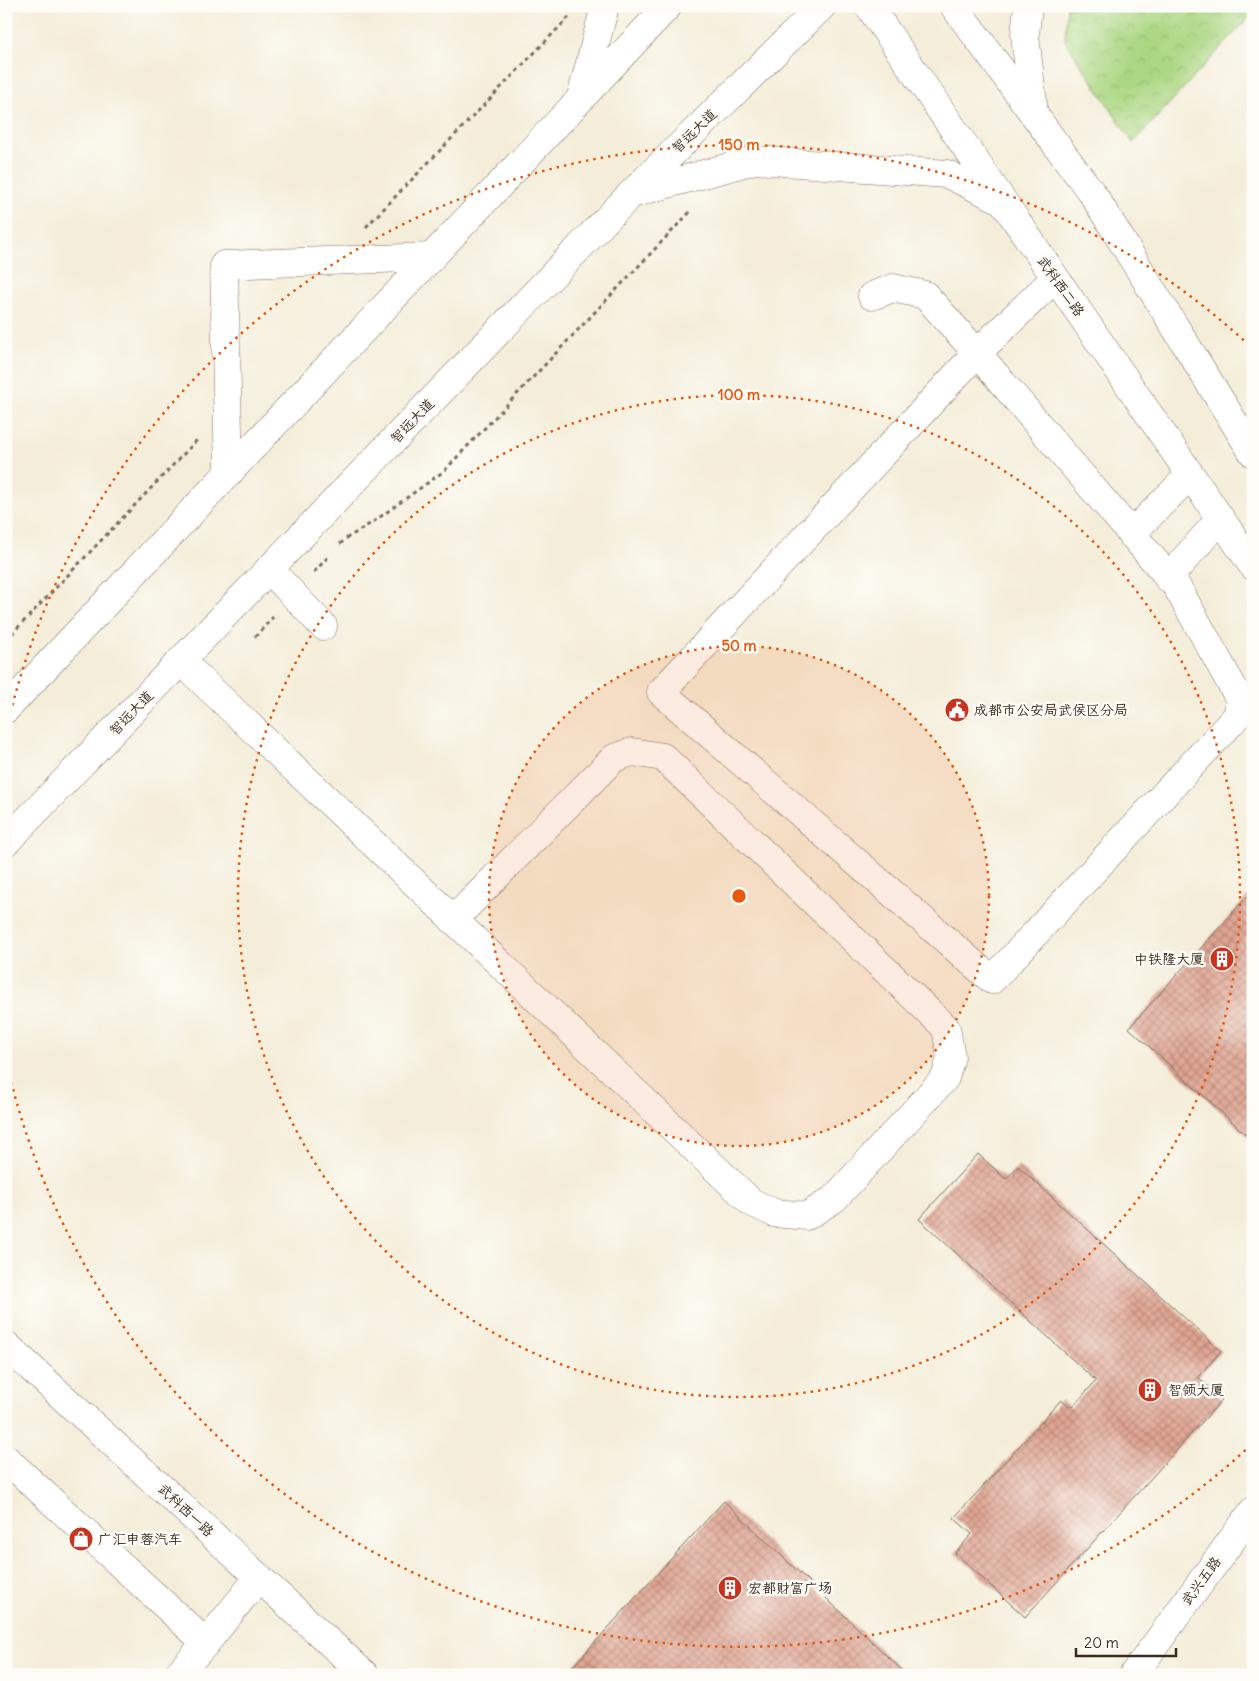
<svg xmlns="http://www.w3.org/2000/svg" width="1259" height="1681" font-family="Delius,'LXGW WenKai TC',sans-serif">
	<defs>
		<pattern id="park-crowns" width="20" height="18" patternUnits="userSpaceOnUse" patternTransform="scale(1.25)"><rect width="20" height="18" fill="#acd783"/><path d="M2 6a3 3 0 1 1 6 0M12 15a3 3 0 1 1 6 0" fill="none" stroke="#95b971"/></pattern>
		<pattern id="building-cross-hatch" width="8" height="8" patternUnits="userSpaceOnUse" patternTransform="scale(1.25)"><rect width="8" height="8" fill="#e0a593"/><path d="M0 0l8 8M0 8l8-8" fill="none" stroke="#b78777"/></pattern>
	</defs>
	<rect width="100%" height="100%" fill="#fdfcf7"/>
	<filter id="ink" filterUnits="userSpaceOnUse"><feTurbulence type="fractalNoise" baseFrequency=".02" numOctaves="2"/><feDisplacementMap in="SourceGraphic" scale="10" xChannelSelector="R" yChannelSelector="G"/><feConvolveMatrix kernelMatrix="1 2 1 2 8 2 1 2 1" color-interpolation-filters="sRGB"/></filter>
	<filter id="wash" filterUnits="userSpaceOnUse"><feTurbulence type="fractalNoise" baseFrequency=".0096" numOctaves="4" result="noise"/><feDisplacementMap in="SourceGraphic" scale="20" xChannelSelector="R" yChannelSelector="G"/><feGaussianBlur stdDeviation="1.12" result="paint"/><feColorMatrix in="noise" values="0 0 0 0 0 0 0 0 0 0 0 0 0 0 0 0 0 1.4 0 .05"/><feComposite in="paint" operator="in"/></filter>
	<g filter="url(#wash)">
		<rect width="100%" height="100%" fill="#f4edd9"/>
		<path fill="url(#park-crowns)" stroke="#748050" d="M1067,6H1253V13L1133,143L1065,40Z"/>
		<g id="blocks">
			<path fill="url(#building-cross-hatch)" d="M1253,890V1141L1129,1028Z
				M978,1154L1006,1179L1018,1166L1221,1351L1198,1377L1222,1400L1025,1617L955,1553L972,1534L954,1518L1061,1400L1071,1408L1096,1381L919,1219Z
				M724,1501L907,1675H565Z"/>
		</g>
	</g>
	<g filter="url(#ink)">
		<use href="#blocks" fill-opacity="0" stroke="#7c6e5f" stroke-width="1"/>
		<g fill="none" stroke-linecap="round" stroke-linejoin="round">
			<defs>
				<path id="minor" d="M869,6L1253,566
					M954,6L1094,196L1253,453
					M872,296L893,288L925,295L977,353L1177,587L1239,698V714L992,980L661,692L977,353L1055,278
					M229,473L224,265L432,257
					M1131,534L1190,475
					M269,569L323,626
					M1168,578L1220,519
					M181,661L751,1202L774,1213L807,1216L834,1199L945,1078L951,1057L946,1028L663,757L632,752L614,758L453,920
					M6,1345L365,1675
					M6,1459L206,1643
					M177,1675L206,1643L259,1577
					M1133,1675L1253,1511"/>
				<path id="major" d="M1028,6L1025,35L1034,113
					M581,97L605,6
					M631,194L755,160L947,174L1001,200
					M6,709L668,6
					M6,842L630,195L822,6"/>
			</defs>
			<use href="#minor" stroke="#7c6e5f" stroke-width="29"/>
			<use href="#major" stroke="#7c6e5f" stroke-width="29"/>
			<path stroke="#7c6e5f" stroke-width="3" stroke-dasharray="4 4" stroke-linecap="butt" d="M366,227L570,16
				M340,544L347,538L373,522L444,471L691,211
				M314,572L329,556
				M255,637L273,617
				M6,640L197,440"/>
			<use href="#minor" stroke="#fff" stroke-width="28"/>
			<use href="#major" stroke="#fff" stroke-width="28"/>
		</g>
	</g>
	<circle cx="739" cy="896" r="250" fill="#e8590c" fill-opacity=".12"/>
	<g fill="none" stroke="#e8590c" stroke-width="2.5" stroke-dasharray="2.5 5">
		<circle cx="739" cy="896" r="250"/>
		<circle cx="739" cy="896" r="501"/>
		<path d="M1251 1445A751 751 0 0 1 7 1065M7 727A751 751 0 0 1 1251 347"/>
	</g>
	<defs>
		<symbol id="civic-disc" viewBox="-11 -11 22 22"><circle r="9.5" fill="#c8321e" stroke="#fdfcf7"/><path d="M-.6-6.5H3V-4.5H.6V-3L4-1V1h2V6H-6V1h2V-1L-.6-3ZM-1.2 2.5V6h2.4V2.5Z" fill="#fff"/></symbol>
		<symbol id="building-disc" viewBox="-11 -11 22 22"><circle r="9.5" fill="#c8321e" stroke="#fdfcf7"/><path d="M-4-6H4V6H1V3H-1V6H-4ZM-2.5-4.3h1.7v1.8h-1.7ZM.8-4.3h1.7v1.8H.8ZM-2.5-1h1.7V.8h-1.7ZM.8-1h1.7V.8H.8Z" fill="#fff"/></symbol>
		<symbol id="shop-disc" viewBox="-11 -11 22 22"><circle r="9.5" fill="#c8321e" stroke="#fdfcf7"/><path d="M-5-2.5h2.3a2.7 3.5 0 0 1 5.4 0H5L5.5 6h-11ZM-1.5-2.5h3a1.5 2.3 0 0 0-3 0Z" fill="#fff"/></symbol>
	</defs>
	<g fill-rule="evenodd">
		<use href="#civic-disc" x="943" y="696" width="28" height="28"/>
		<use href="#building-disc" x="1208" y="945" width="28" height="28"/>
		<use href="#building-disc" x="1136" y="1376" width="28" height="28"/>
		<use href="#shop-disc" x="67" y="1525" width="28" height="28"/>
		<use href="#building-disc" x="716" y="1574" width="28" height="28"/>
	</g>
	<g text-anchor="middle" stroke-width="5" stroke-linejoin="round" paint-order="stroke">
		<g font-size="14" fill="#3b2a1e" stroke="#fdfcf7">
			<text transform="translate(694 131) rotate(-44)" y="5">智远大道</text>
			<text transform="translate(1061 286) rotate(55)" y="5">武科西二路</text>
			<text transform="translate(412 421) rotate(-46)" y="5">智远大道</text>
			<text transform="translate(131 713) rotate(-46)" y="5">智远大道</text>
			<text transform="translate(186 1510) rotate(43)" y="5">武科西一路</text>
			<text transform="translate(1201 1581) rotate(-54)" y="5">武兴五路</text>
		</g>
		<g font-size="14" fill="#3b2a1e" stroke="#fdfcf7" text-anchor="start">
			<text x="974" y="715">成都市公安局武侯区分局</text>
			<text x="1204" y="964" text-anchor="end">中铁隆大厦</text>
			<text x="1168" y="1395">智领大厦</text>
			<text x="98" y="1544">广汇申蓉汽车</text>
			<text x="748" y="1593">宏都财富广场</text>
		</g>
	</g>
	<circle cx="739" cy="896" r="8" fill="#e8590c" stroke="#fdfcf7" stroke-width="2.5"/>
	<g font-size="15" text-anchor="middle" font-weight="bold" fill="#e8590c" stroke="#fdfcf7" stroke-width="5" stroke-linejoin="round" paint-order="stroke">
		<text x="739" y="150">150 m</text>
		<text x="739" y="400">100 m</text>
		<text x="739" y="651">50 m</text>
	</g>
	<rect width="1259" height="1681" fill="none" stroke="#fdfcf7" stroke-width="25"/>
	<path d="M1076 1648v8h100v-8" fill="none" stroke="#3b2a1e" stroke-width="2.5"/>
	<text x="1084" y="1648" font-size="15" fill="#3b2a1e" stroke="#fdfcf7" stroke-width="4" paint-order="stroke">20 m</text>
</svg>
